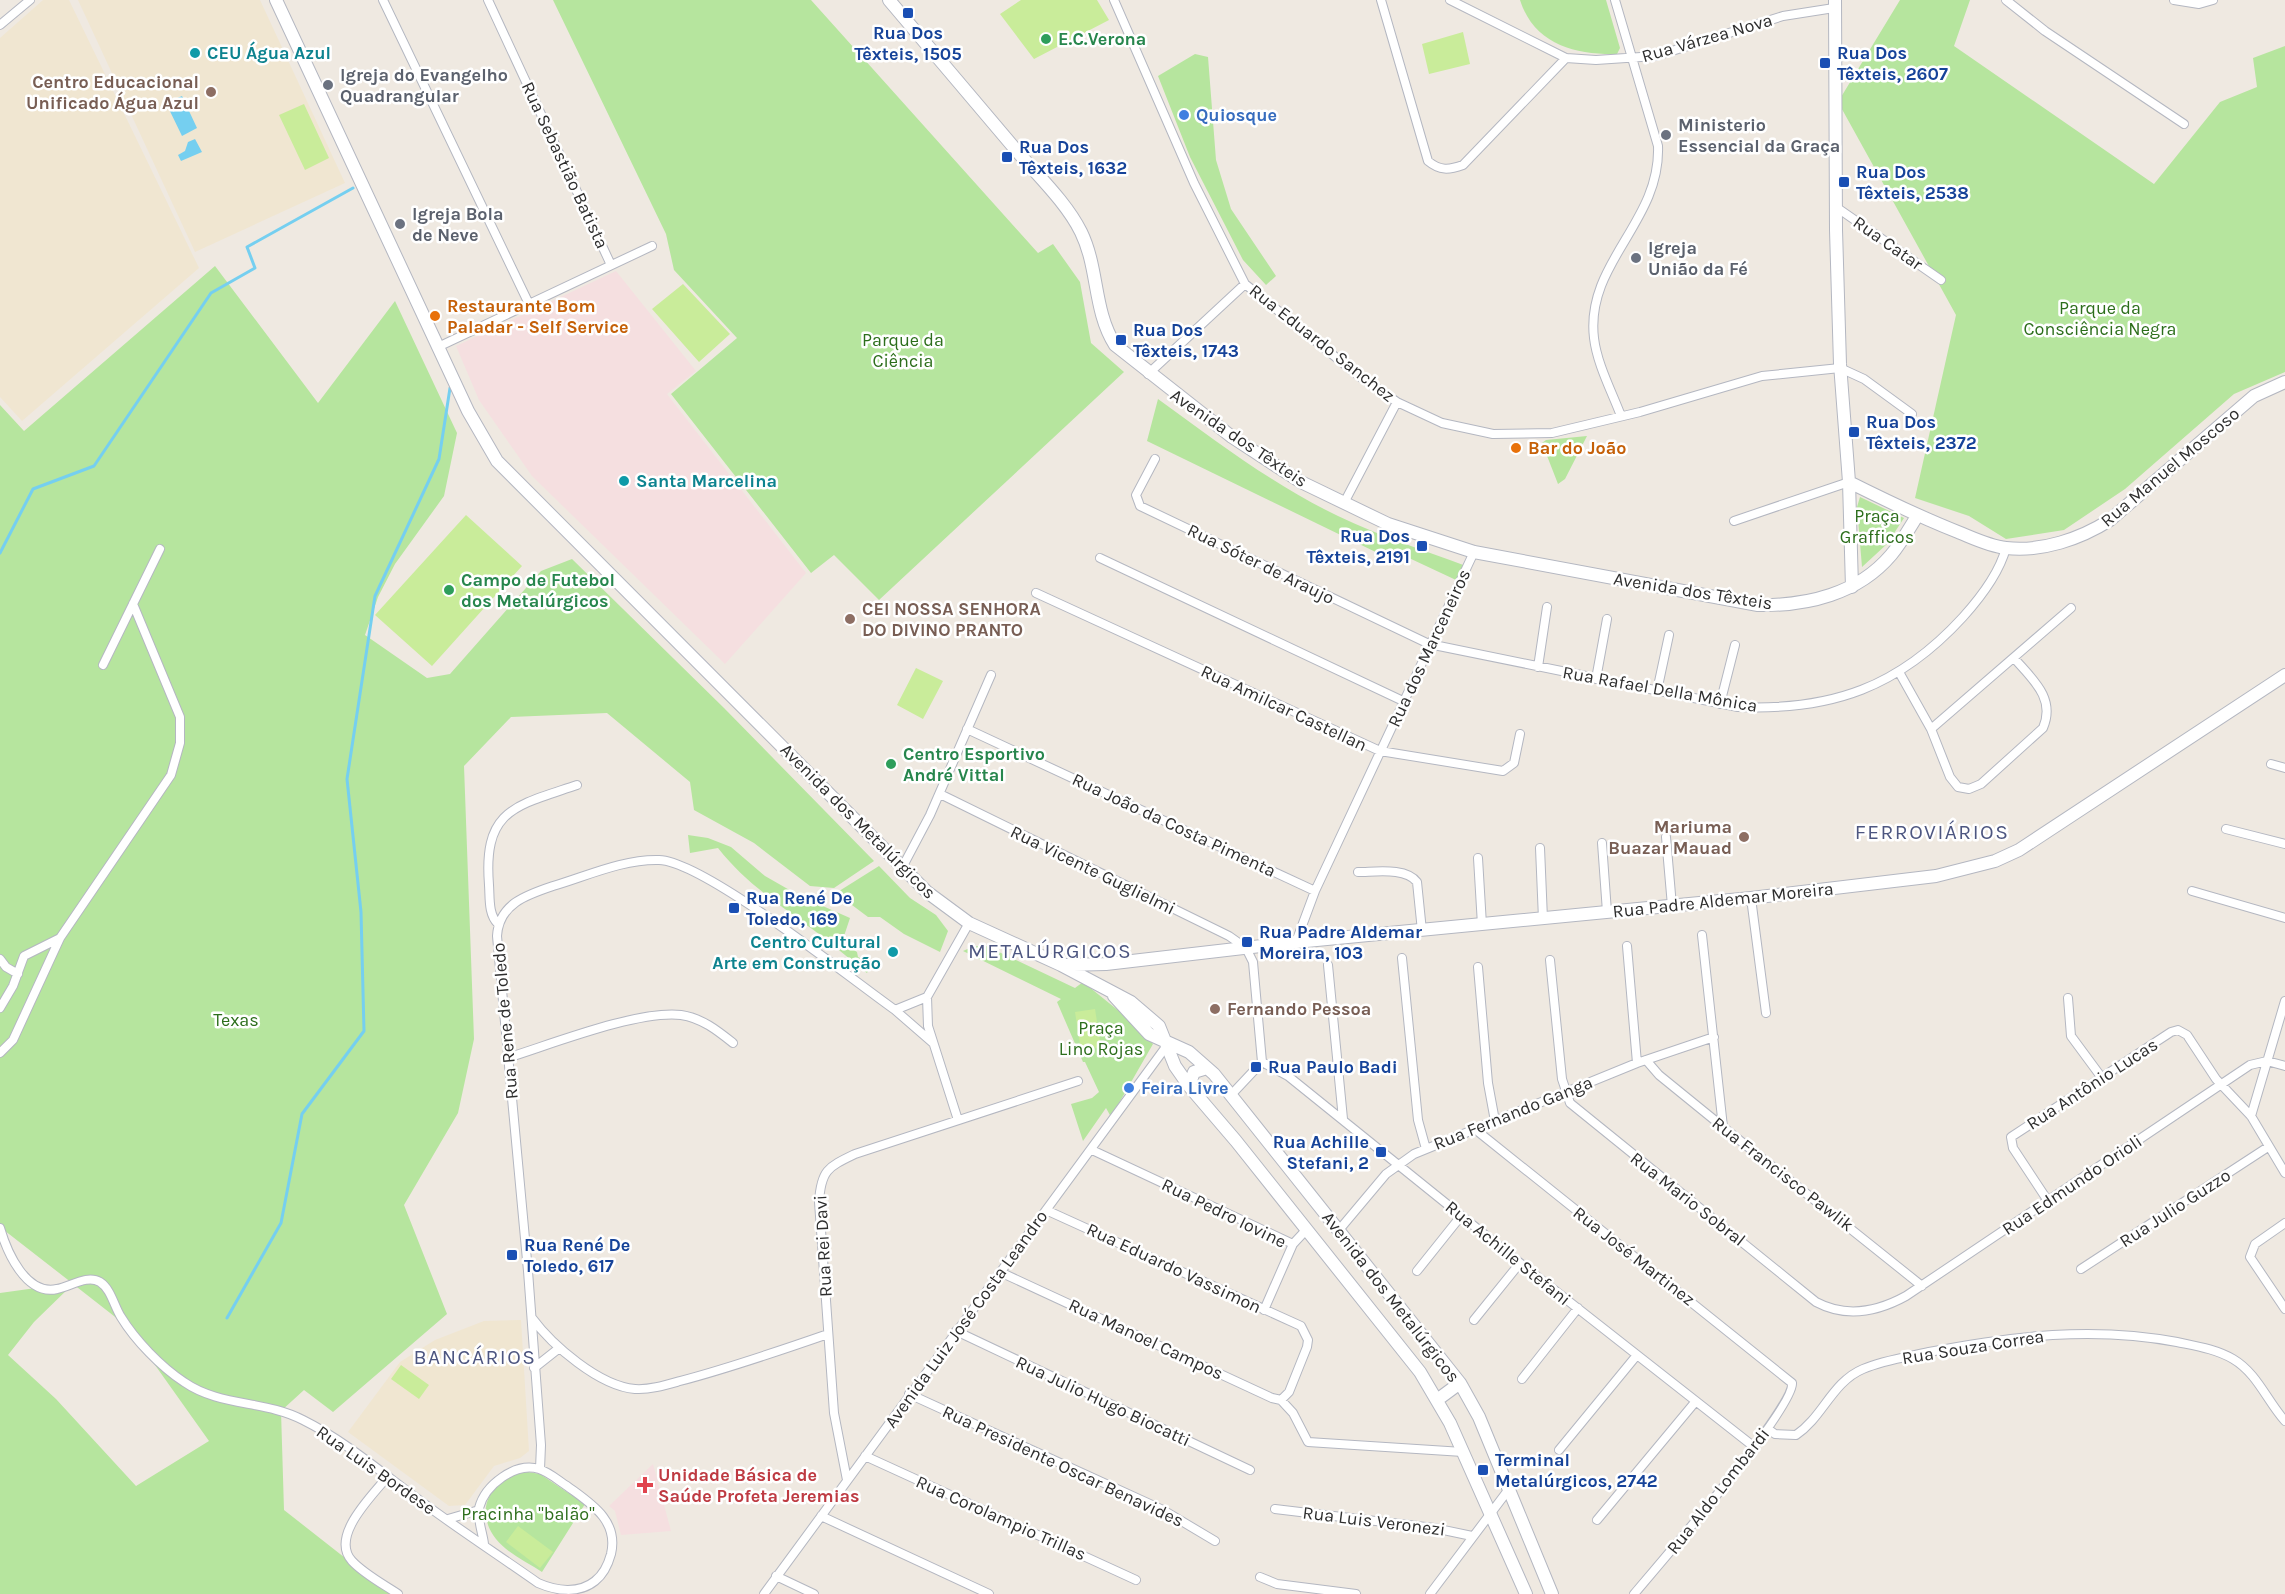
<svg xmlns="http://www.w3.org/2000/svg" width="2285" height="1594" font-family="Karla,sans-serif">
	<rect width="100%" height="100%" fill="#efe9e1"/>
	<path fill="#f0e6d1" d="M43,0H69L199,268L22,421L0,397V38Z
		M78,0H260L345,183L195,252Z
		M521,1320L529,1451L520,1458L494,1466L465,1505L449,1506L348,1432L400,1362L435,1340L484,1321Z"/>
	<path fill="#f5dfe0" d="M616,271L696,371L667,394L806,573L725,664L532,476L479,400L456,346Z
		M653,1464L671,1531L621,1535L615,1511L609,1506Z"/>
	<path fill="#b6e59e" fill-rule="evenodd" d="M553,0H811L1038,253L1053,244L1080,282L1091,343L1124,372L879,600L834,555L811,573L671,394L737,338L674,270L666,234Z
		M1520,0H1606L1620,48L1617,54C1575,55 1534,44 1520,0Z
		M1900,0H1970L1954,46L2154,184L2220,102L2257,87L2253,58L2285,46V372L2234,394L2125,489L2064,530L2006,539L1969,516L1915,498L1956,315L1838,102Z
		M1195,54L1208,57L1216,160L1231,209L1276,276L1266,285L1243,260L1190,157L1158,76Z
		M215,266L318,403L395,301L457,433L444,496L395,564L378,597L365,635L427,678L450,674L541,571L572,559L724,708L874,861L834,888L810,886L754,843L694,810L690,782L607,713L511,717L464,766L474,1039L458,1113L404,1205L447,1314L333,1412L304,1390L281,1411L284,1510L391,1594H0V1293L72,1283L0,1227V405L24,431ZM73,1284L128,1327L209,1441L136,1486L56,1399L8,1355L34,1322Z
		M1158,399C1216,441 1273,485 1338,516C1380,536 1423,550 1466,566L1456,580L1394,551L1388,558L1147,441Z
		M1587,436L1565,479L1558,484L1542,443L1546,440Z
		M1860,497L1904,518L1887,544L1862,567L1857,507Z
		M688,835L708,838L731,847L765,876L800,896L850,918L842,942L857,952L858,957L871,964L867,973C847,957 827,939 805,924C771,898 745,882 718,848L690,853Z
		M879,866L910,898L936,915L948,931L940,952L904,934L880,917H868L836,893Z
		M984,945L1075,988L1083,982L1135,1024L1153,1044L1111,1117L1106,1108L1083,1141L1071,1104L1092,1098L1099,1092L1085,1062H1083L1057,1002L1061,999L963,951L972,947Z
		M528,1472L540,1474L585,1504L542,1572C527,1562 507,1553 496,1539C472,1509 493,1475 528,1472Z"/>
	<path fill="#c9ec9a" d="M1021,0H1097L1109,20L1034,59L1000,14Z
		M1463,32L1470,64L1429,74L1422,44Z
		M304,104L329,158L305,170L279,115Z
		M683,284L730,334L699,362L652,309Z
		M466,515L522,566L432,666L375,615Z
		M916,668L943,681L923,719L897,705Z
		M1095,1009L1101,1047L1081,1050L1075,1012Z
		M401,1365L429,1385L419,1399L391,1379Z
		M518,1526L553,1552L540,1568L506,1542Z"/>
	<path fill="#75cff0" d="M182,96L197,128L182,136L166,103Z
		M195,139L202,152L181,161L178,155L185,151L188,142Z"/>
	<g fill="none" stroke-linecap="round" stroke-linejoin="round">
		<path stroke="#75cff0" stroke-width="3" d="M0,553L33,489L94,466L211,293L255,268L247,247L353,188
			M227,1318L281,1223L302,1114L364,1031L361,912L347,779L375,596L439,459L450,388"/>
		<defs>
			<path id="street" d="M383,0L529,304
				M488,0L611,265
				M1114,0L1194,183L1245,284L1359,376L1397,402L1442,423L1493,434L1552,433L1640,412L1762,376L1840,368L1864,379L1912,414
				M1381,0L1428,161C1440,171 1449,170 1463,165L1566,58
				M1450,0L1566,58L1596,60L1656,56L1783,16L1834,8
				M1615,0L1658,146C1661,222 1585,263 1594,338C1597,364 1612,392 1621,416
				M2006,0L2045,31L2184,124
				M2174,0L2199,4L2213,0
				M0,25L30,0
				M1836,207L1941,280
				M440,346L652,246
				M1148,374L1245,284
				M1155,459L1136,495L1140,506L1429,644L1738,707C1832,711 1899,687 1963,617C1981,597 1999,574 2006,548
				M1344,503L1397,402
				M1734,521L1849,482
				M1100,558L1403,701
				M1036,593L1380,751L1503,771L1514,763L1520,734
				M103,665L160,549
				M1538,667L1547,607
				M1899,672L1931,729L1950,777L1958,787L1969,789L1981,784L2043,728C2056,698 2032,679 2014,658
				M1596,679L1607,619
				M1657,691L1669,635
				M1720,704L1735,645
				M967,729L1315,891
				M1931,729L2071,608
				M2271,764L2285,768
				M940,794L1229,936L1246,948L1253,962L1262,1062
				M2226,829L2285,844
				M1666,837L1672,906
				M1602,843L1607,912
				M1540,848L1543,919
				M1478,858L1482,925
				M903,866L930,815L991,675
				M1358,872C1375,872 1406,867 1417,882L1422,931
				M2192,891L2285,918
				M1751,898L1766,1013
				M498,924C488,914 490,898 489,885C483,809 515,806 577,785
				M1702,935L1723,1127
				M1296,942L1315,891L1474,552
				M1627,946L1637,1063
				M1402,958L1418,1120L1426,1149
				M0,959L6,967L18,974
				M1550,960L1562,1079L1570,1103L1816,1302C1846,1318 1877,1312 1906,1296L2250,1065L2267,1061L2285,1066
				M1328,965L1343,1119
				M1478,967L1488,1083L1495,1121
				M2068,998L2071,1036L2102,1078
				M0,1008L13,986L24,956L60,938
				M895,1010L933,1043
				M0,1053L13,1040L60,938L171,775L180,743V717L133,604
				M507,1058C552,1044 638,1010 681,1015C702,1018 718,1031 733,1043
				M1646,1060L1659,1075L1723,1127L1922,1286
				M1262,1062L1288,1076L1520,1263L1753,1446
				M1231,1095L1262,1062
				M2251,1116L2285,1001
				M958,1120L928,1026L927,997L969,923
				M1476,1130L1792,1383C1796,1406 1657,1567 1634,1594
				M1092,1150L1293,1244
				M2048,1201L2013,1148L2011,1137L2171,1032L2178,1030L2187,1035L2216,1079L2251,1116L2285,1173
				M2285,1223L2255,1244L2250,1257L2285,1309
				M0,1228C7,1252 26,1296 57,1289C70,1287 87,1274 100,1282C111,1289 114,1306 121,1317C135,1340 161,1367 184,1382C220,1407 265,1400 303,1420C349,1443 385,1476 426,1505C463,1532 501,1557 538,1583C556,1591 579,1594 595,1581C604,1574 608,1565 611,1554C619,1520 590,1503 567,1486C559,1481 549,1472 539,1469C515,1462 485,1485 479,1508C477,1519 483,1534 484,1544
				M1339,1230L1386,1174L1414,1154L1637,1063L1714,1037
				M2081,1269L2268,1147
				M1417,1271L1461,1216
				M1000,1272L1272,1398L1281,1400L1289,1392L1307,1347L1308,1340L1301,1326L1046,1210
				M1264,1310L1293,1244L1307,1229
				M532,1318C552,1345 599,1386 635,1389C650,1390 666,1385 680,1381C730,1368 779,1351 828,1334
				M1474,1320L1520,1263
				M956,1331L1250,1470
				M534,1368L558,1349
				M1522,1379L1578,1308
				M909,1394L1163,1510L1215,1541
				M1281,1400L1293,1413L1308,1442L1463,1452
				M1768,1429L1775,1434L1796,1435C1823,1417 1832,1382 1863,1369C1884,1360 1907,1357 1929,1352C2012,1336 2093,1326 2177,1342C2196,1346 2216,1349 2233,1359C2257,1373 2267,1401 2285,1421
				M1559,1450L1637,1355
				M865,1456L1136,1580
				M540,1469L541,1445L528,1271L497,936C499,904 526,895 553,886C587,876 623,859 659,860C704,861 851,979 895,1010L927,997
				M388,1476C374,1494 329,1536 352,1561C364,1574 383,1584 398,1594
				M847,1480L834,1413L819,1202C821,1170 828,1167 855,1154L1078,1081
				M1275,1509L1434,1528L1472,1536
				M821,1516L989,1594
				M448,1519L479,1510
				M1597,1520L1696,1401
				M776,1576L814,1594
				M1260,1577L1277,1584L1356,1594
				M764,1594L1168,1044
				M1430,1594L1509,1489"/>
			<path id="secondary" d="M276,0L468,411L497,461L927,892L969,923L1061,965L1131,1002L1159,1026L1175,1066L1189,1086L1236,1141L1420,1372L1450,1423L1526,1594
				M889,0C931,50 974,100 1016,150C1038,176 1066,202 1081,232C1099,269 1093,310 1115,345L1232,437L1301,482L1388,524L1474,552L1758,605C1807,606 1858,594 1891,555C1901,543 1909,529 1917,516
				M1835,0L1836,230L1840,364L1849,482L1852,587
				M1849,482C1885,500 1920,517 1958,532C1973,538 1989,546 2006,548C2042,552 2080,539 2110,520L2254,396L2285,382
				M1063,965L1106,964L1296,942L1751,898L1936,876L1995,861L2019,850L2285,675
				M1114,996L1149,1034L1189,1052L1214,1074L1460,1383L1479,1417L1552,1594
				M1189,1086L1194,1072L1207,1068
				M1437,1400L1460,1383"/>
		</defs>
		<use href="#street" stroke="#b4b7c1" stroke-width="10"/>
		<use href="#secondary" stroke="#b4b7c1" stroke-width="14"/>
		<use href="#street" stroke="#fff" stroke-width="8"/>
		<use href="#secondary" stroke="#fff" stroke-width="12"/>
	</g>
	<g fill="#1a4fb4" stroke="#fff" stroke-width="2">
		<rect x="902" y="7" width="12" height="12" rx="3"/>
		<rect x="1819" y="57" width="12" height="12" rx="3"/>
		<rect x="1001" y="151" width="12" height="12" rx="3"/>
		<rect x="1838" y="176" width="12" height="12" rx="3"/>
		<rect x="1115" y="334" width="12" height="12" rx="3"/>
		<rect x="1848" y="426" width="12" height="12" rx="3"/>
		<rect x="1416" y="540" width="12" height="12" rx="3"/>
		<rect x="728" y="902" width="12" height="12" rx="3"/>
		<rect x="1241" y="936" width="12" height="12" rx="3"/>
		<rect x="1250" y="1061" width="12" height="12" rx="3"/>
		<rect x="1375" y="1146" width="12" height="12" rx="3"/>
		<rect x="506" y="1249" width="12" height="12" rx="3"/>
		<rect x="1477" y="1464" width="12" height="12" rx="3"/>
	</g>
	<g fill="#2e9e5b" stroke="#fff" stroke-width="2">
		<circle cx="1046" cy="39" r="6"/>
		<circle cx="449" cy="590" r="6"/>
		<circle cx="891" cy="764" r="6"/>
	</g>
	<g fill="#0f9aa8" stroke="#fff" stroke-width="2">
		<circle cx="195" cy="53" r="6"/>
		<circle cx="624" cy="481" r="6"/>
		<circle cx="893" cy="952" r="6"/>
	</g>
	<g fill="#6b7280" stroke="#fff" stroke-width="2">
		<circle cx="328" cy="85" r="6"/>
		<circle cx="1666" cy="135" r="6"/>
		<circle cx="400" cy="224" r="6"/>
		<circle cx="1636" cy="258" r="6"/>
	</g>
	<g fill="#8d6e63" stroke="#fff" stroke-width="2">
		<circle cx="211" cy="92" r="6"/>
		<circle cx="850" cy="619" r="6"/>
		<circle cx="1744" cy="837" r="6"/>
		<circle cx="1215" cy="1009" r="6"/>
	</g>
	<g fill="#3f7fe0" stroke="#fff" stroke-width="2">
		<circle cx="1184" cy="115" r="6"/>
		<circle cx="1129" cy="1088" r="6"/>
	</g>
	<g fill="#e8710a" stroke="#fff" stroke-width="2">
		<circle cx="435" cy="316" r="6"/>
		<circle cx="1516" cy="448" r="6"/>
	</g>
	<path fill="#e0444e" stroke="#fff" stroke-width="2" d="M642 1476h6v6h6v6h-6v6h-6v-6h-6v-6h6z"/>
	<g text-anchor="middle" stroke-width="5" stroke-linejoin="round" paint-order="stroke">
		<g font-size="18" font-weight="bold" fill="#164399" stroke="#fff" text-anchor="start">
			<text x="908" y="39" text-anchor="middle">Rua Dos<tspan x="908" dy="21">Têxteis, 1505</tspan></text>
			<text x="1837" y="59">Rua Dos<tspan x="1837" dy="21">Têxteis, 2607</tspan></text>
			<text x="1019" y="153">Rua Dos<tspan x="1019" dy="21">Têxteis, 1632</tspan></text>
			<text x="1856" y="178">Rua Dos<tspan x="1856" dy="21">Têxteis, 2538</tspan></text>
			<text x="1133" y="336">Rua Dos<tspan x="1133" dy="21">Têxteis, 1743</tspan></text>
			<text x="1866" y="428">Rua Dos<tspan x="1866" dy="21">Têxteis, 2372</tspan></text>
			<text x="1410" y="542" text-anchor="end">Rua Dos<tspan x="1410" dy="21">Têxteis, 2191</tspan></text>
			<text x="746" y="904">Rua René De<tspan x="746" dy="21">Toledo, 169</tspan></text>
			<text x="1259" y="938">Rua Padre Aldemar<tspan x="1259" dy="21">Moreira, 103</tspan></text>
			<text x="1268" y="1073">Rua Paulo Badi</text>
			<text x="1369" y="1148" text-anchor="end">Rua Achille<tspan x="1369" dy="21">Stefani, 2</tspan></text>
			<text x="524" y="1251">Rua René De<tspan x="524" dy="21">Toledo, 617</tspan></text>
			<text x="1495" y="1466">Terminal<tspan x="1495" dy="21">Metalúrgicos, 2742</tspan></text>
		</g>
		<g font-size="18" fill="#2e2e2e" stroke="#fff">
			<text transform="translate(1707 38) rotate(-16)" y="6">Rua Várzea Nova</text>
			<text transform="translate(565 165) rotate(65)" y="6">Rua Sebastião Batista</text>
			<text transform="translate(1888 243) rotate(35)" y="6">Rua Catar</text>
			<text transform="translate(1322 343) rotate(38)" y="6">Rua Eduardo Sanchez</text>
			<text transform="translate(1239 438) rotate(34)" y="6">Avenida dos Têxteis</text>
			<text transform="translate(2170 467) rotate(-40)" y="6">Rua Manuel Moscoso</text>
			<text transform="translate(1261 564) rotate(26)" y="6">Rua Sóter de Araujo</text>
			<text transform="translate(1693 591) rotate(9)" y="6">Avenida dos Têxteis</text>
			<text transform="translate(1429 648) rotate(-65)" y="6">Rua dos Marceneiros</text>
			<text transform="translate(1660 689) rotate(10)" y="6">Rua Rafael Della Mônica</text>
			<text transform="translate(1284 708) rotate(25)" y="6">Rua Amilcar Castellan</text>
			<text transform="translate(858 821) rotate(45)" y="6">Avenida dos Metalúrgicos</text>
			<text transform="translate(1174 825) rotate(25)" y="6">Rua João da Costa Pimenta</text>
			<text transform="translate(1093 870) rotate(26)" y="6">Rua Vicente Guglielmi</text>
			<text transform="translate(1723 900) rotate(-6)" y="6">Rua Padre Aldemar Moreira</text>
			<text transform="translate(505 1021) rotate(-95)" y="6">Rua Rene de Toledo</text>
			<text transform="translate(2092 1084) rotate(-33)" y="6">Rua Antônio Lucas</text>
			<text transform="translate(1513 1113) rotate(-22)" y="6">Rua Fernando Ganga</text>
			<text transform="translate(1783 1174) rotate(38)" y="6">Rua Francisco Pawlik</text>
			<text transform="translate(2072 1185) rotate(-34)" y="6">Rua Edmundo Orioli</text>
			<text transform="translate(1688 1199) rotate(38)" y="6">Rua Mario Sobral</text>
			<text transform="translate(2175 1208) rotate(-33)" y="6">Rua Julio Guzzo</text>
			<text transform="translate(1224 1213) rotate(26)" y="6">Rua Pedro Iovine</text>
			<text transform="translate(823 1246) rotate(-93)" y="6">Rua Rei Davi</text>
			<text transform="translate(1508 1253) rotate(39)" y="6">Rua Achille Stefani</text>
			<text transform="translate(1634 1256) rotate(38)" y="6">Rua José Martinez</text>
			<text transform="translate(1174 1268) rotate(25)" y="6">Rua Eduardo Vassimon</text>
			<text transform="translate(1391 1297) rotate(52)" y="6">Avenida dos Metalúrgicos</text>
			<text transform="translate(966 1319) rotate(-54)" y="6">Avenida Luiz José Costa Leandro</text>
			<text transform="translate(1146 1339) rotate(25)" y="6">Rua Manoel Campos</text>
			<text transform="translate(1973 1347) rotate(-9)" y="6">Rua Souza Correa</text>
			<text transform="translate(1103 1401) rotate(25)" y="6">Rua Julio Hugo Biocatti</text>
			<text transform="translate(1063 1466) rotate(25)" y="6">Rua Presidente Oscar Benavides</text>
			<text transform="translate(376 1470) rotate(35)" y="6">Rua Luis Bordese</text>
			<text transform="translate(1718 1491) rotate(-52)" y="6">Rua Aldo Lombardi</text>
			<text transform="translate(1001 1518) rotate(24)" y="6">Rua Corolampio Trillas</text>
			<text transform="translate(1374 1521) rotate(7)" y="6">Rua Luis Veronezi</text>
		</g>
		<g font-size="18" font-weight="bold" fill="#27864d" stroke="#fff" text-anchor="start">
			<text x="1058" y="45">E.C.Verona</text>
			<text x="461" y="586">Campo de Futebol<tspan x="461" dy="21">dos Metalúrgicos</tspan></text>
			<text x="903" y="760">Centro Esportivo<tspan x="903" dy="21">André Vittal</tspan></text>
		</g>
		<g font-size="18" font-weight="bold" fill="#0d838f" stroke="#fff" text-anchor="start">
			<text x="207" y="59">CEU Água Azul</text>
			<text x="636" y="487">Santa Marcelina</text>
			<text x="881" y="948" text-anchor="end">Centro Cultural<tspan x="881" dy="21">Arte em Construção</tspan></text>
		</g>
		<g font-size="18" font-weight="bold" fill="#5b616d" stroke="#fff" text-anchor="start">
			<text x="340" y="81">Igreja do Evangelho<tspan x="340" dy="21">Quadrangular</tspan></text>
			<text x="1678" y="131">Ministerio<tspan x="1678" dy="21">Essencial da Graça</tspan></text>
			<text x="412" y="220">Igreja Bola<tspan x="412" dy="21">de Neve</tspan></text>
			<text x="1648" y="254">Igreja<tspan x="1648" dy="21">União da Fé</tspan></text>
		</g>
		<g font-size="18" font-weight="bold" fill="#785e54" stroke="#fff" text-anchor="end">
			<text x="199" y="88">Centro Educacional<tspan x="199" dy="21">Unificado Água Azul</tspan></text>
			<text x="862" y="615" text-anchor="start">CEI NOSSA SENHORA<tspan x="862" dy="21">DO DIVINO PRANTO</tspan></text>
			<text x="1732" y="833">Mariuma<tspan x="1732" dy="21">Buazar Mauad</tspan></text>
			<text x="1227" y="1015" text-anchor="start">Fernando Pessoa</text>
		</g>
		<g font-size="18" font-weight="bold" fill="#366cbe" stroke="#fff" text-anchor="start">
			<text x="1196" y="121">Quiosque</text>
			<text x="1141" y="1094">Feira Livre</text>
		</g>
		<g font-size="18" font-weight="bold" fill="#c56008" stroke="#fff" text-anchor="start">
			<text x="447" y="312">Restaurante Bom<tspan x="447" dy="21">Paladar - Self Service</tspan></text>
			<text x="1528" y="454">Bar do João</text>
		</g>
		<g font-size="18" fill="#2c6e1b" stroke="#fff">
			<text x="2100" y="314">Parque da<tspan x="2100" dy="21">Consciência Negra</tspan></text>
			<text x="903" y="346">Parque da<tspan x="903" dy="21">Ciência</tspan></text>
			<text x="1877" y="522">Praça<tspan x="1877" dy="21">Grafficos</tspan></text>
			<text x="236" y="1026">Texas</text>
			<text x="1101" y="1034">Praça<tspan x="1101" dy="21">Lino Rojas</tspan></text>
			<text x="528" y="1520">Pracinha "balão"</text>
		</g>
		<g font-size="18" font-weight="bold" fill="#be3a42" stroke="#fff" text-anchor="start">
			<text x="658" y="1481">Unidade Básica de<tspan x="658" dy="21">Saúde Profeta Jeremias</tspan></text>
		</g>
		<g font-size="21" letter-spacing="1.5" fill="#4d5680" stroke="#fff">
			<text x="1932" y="839">FERROVIÁRIOS</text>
			<text x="1050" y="958">METALÚRGICOS</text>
			<text x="475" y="1364">BANCÁRIOS</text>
		</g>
	</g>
</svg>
